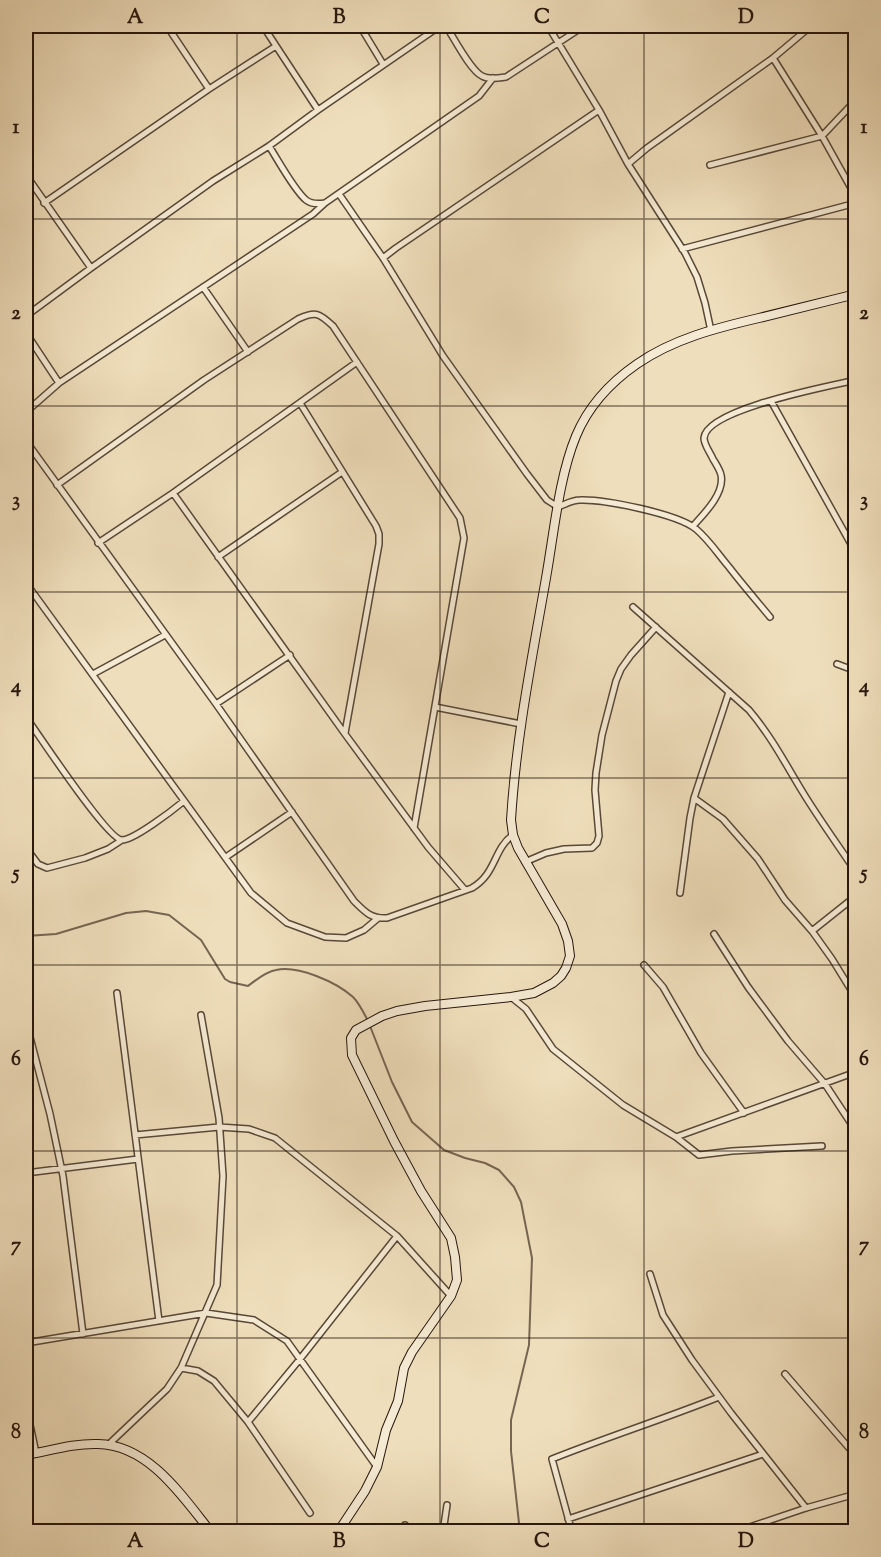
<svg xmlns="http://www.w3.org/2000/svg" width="881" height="1557" font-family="'Sorts Mill Goudy',serif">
	<rect width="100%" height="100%" fill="#efdebb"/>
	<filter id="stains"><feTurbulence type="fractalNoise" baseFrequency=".00333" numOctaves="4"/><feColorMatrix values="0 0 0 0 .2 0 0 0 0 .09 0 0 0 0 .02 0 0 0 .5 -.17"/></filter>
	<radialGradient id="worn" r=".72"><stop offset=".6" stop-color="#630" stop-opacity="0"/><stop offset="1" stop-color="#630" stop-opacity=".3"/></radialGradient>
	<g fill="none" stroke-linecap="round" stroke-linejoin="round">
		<path stroke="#766552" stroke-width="2" d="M26,936L56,934L126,913L146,911L169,915L201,940L225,979L230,982L248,986C256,980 265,972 276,970C298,965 336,982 353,997C359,1003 364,1013 368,1021
			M370,1026L392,1082L412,1122L444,1150L465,1158L485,1163L499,1170L514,1187L521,1202L532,1258L529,1345L511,1420V1451L520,1532"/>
		<defs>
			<path id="street" d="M167,26L209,89
				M263,26L318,110
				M360,26L383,64
				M446,26C454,38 470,70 482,76C489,80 499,78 506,77L584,26
				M548,26L599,110L628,164L685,253L697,277L705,303L711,331
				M796,26L804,32
				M773,58L822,136L856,197
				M269,146C278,160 294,190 306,200C311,204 319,204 325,203
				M628,164L647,148L773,58L811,26
				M710,165L822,136L856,100
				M26,175L91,268
				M339,194L383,258L443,356L527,474L547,500L558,507C566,504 572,500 580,500C604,499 678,514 696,529C709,540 718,554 729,567C742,584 756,600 770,617
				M44,203L209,89L276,46
				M682,249L856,203
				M383,258L396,248L599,110
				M203,287L248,352
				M26,316L91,268L213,181L269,146L318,110L440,26
				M26,333L59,383
				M771,401L856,553
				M300,403L376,526L379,534V544L345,733
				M26,412L59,383L313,214L325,203L479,96L493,78
				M26,441L216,704L354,901C365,912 371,919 387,918L472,888C497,873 493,849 513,835
				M57,485L204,380L298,319C316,311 319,313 333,326L460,518L464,538L414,828
				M173,493L345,734L428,847L465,890
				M693,526C704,514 725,493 721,475C720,470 716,464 713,459C710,452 704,445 704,438C706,409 830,386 856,380
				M98,543L173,493L357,362
				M218,557L342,472
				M26,583L251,893L287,923L325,937L346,938L364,930L377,919
				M633,607L749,710C771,736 785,763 802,791C819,819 838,845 856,872
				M837,664L856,671
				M93,674L165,635
				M216,704L290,655
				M435,707L521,724
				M26,717C38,734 108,840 122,840C134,840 173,810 184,801
				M694,798L723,819L758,859L785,900L812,931L832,959L856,998
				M26,848L38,864L47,868L85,858L108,849L122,840
				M226,857L292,812
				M525,862L546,853L564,849L592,848L597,843L599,836L595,790L596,773L602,735L616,681L621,669L631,655L656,627
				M680,893L690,818L694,798L729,692
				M812,931L856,896
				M714,934L748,987L788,1041L825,1084L856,1131
				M644,965L663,987L701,1053L744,1113
				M117,993L159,1321
				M511,997L526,1009L553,1049L623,1105L676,1137L856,1072
				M26,1022L50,1114L63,1176L83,1334
				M135,1135L219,1127L249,1129L275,1138L397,1236L451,1296
				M676,1137L699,1155L732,1151L822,1146
				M26,1173L138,1159
				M650,1274L663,1315L692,1360L731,1413L806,1508
				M26,1343L206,1313L254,1320L287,1341L377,1467
				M181,1368L198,1371L214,1381L248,1422L310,1513
				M785,1374L856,1456
				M26,1406L36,1453
				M248,1422L300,1359L397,1236
				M108,1445L167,1389L181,1368L217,1285L223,1176L219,1118L201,1015
				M568,1519L763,1454
				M404,1532L405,1525
				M443,1532L447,1505
				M572,1532L552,1459C607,1437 664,1419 719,1397
				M735,1532L806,1508L856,1494"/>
			<path id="secondary" d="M26,1455C49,1451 74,1443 98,1444C149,1445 182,1496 211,1532
				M338,1532L365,1491L377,1467L386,1430L398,1401L404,1368L412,1352L451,1296L457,1280L455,1257L451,1238L421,1191L394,1141L352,1055L351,1038L356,1030L382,1016L397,1011L425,1006L511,997L534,993L553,983L561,976L566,968L570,956L568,941L562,924L518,848L513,835L511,820C516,738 532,658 546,578C554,533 559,477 576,436C588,407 611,382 637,364C673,339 716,328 759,318C791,310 823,302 856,294"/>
		</defs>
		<use href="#street" stroke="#584838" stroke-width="8"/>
		<use href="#secondary" stroke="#26160d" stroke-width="10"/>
		<use href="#street" stroke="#f5ead3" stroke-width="5"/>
		<use href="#secondary" stroke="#f5ead3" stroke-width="8"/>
	</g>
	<path fill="none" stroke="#26160d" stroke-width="1.5" stroke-opacity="0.55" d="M237,26V1532M440,26V1532M644,26V1532M26,219H856M26,406H856M26,592H856M26,778H856M26,965H856M26,1151H856M26,1338H856"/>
	<rect width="881" height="1557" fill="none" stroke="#efdebb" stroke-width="66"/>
	<rect x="33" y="33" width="815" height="1491" fill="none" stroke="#26160d" stroke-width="2"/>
	<g font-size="20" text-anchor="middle" font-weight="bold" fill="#26160d">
		<text x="135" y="23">A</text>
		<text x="339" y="23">B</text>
		<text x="542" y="23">C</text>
		<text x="746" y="23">D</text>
		<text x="16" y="133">1</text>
		<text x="864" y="133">1</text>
		<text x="16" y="319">2</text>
		<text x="864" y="319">2</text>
		<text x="16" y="506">3</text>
		<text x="864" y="506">3</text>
		<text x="16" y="692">4</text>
		<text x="864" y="692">4</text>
		<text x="16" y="879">5</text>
		<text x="864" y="879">5</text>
		<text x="16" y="1065">6</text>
		<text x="864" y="1065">6</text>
		<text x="16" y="1251">7</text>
		<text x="864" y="1251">7</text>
		<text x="16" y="1438">8</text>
		<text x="864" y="1438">8</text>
		<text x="135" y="1547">A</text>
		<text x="339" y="1547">B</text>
		<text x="542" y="1547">C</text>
		<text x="746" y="1547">D</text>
	</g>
	<rect width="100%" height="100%" filter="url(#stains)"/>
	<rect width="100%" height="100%" fill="url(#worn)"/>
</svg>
